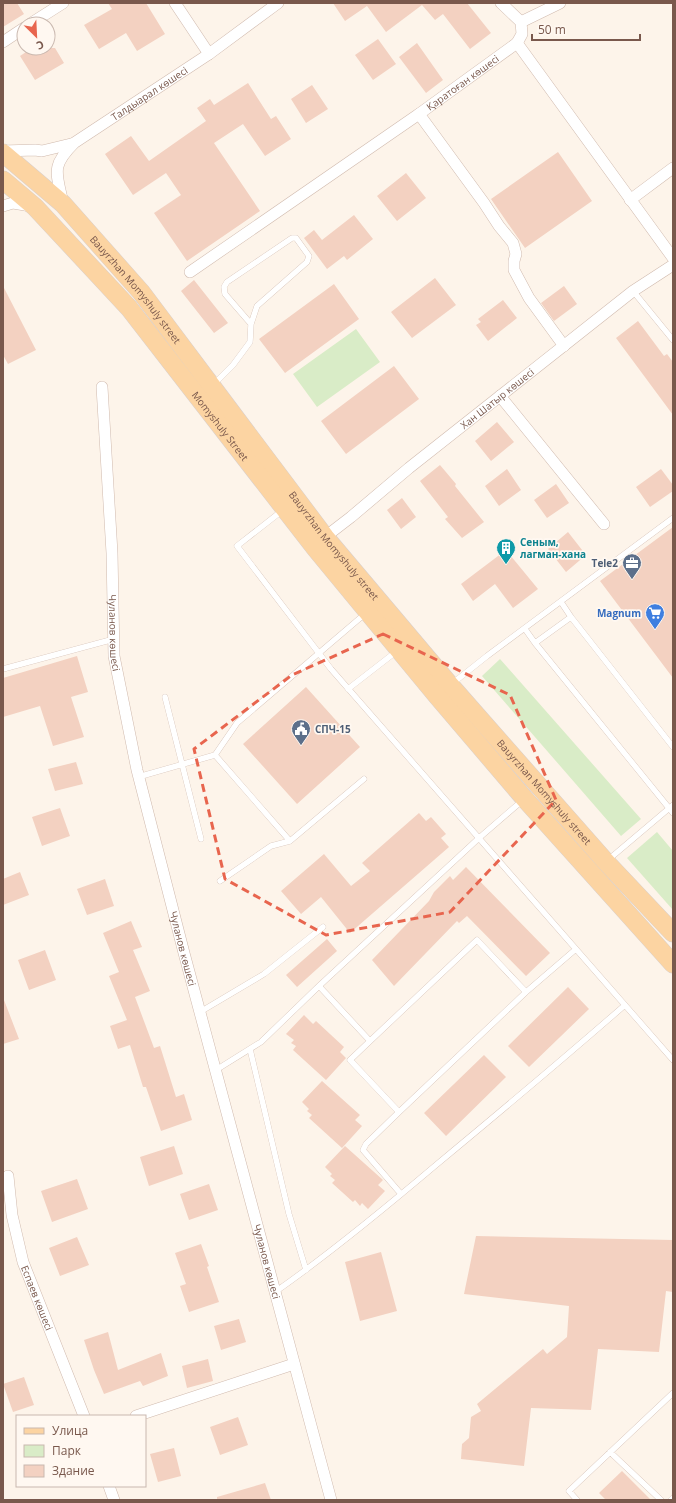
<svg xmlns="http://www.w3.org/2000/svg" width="676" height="1503" font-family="'Open Sans',sans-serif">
	<rect width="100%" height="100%" fill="#fdf4ea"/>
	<path fill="#d9ecc7" d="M356,329L380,362L317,407L293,374Z
		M500,659L641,819L621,836L482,676Z
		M657,832L673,851V910L627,858Z"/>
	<path fill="#f3d1c1" d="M3,3H17L24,14L3,27Z
		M108,3H146L165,34L137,51L126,33L99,49L84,25L112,9Z
		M333,3H467L491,33L470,49L443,14L435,20L422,5L386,32L367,6L345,21Z
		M378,39L396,64L373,80L355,55Z
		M417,43L443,80L426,93L399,57Z
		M32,48H55L64,63L35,80L20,56Z
		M248,83L271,119L276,116L291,139L265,156L243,124L214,143L260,211L187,261L154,213L181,195L166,173L133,195L105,154L131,136L149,161L206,121L197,108L210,99L214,105Z
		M312,85L328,109L306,123L291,99Z
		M558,152L592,201L525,248L491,199Z
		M406,173L426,198L397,221L377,196Z
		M354,215L373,239L347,260L344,256L327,269L304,238L314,230L322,240Z
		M435,278L456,305L412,338L391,312Z
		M194,280L228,323L214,333L181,291Z
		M334,284L359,319L285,373L259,339Z
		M3,286L36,350L8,364L3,355Z
		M564,286L577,304L554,321L541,303Z
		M503,300L517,318L488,341L476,325L481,322L478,319Z
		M638,321L664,356L667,354L673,362V415L616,338Z
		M394,366L419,399L346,454L321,421Z
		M497,422L514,442L491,461L475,441Z
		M440,465L456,484L455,486L484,522L462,538L445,519L448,517L420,481Z
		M507,469L521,490L499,506L485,486Z
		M661,469L673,485V491L650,507L636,487Z
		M556,484L569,503L547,518L534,500Z
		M402,498L416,517L401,529L387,510Z
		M673,527V678L600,581Z
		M568,532L586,555L566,572L548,549Z
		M506,550L538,589L513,608L495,584L473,601L461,584Z
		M77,656L88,692L71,697L84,737L53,746L40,706L3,717V678Z
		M306,687L360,747L297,804L243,744Z
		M76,762L83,784L55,791L48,769Z
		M60,808L70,836L42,846L32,817Z
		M419,813L426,821L431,817L446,834L441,838L449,847L350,933L321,897L301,914L281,891L324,854L351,886L370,871L362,863Z
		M466,867L550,953L526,976L467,916L459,923L457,921L394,986L372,960L429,901L434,892L450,876L453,880Z
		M20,872L29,895L3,905V879Z
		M105,879L114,906L87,915L77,889Z
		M131,921L142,947L133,950L150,991L135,997L154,1048L160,1046L176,1097L184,1094L192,1120L161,1131L146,1087H143L130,1045L118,1049L110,1026L127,1020L109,976L119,972L103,933Z
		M327,939L337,951L297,987L286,975Z
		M45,950L56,980L29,990L18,960Z
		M568,987L589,1009L529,1067L508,1046Z
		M4,1000L19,1039L3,1044V1001Z
		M304,1015L313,1024L316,1021L344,1047L340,1052L346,1058L326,1080L293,1050L296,1046L291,1043L294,1040L286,1034Z
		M484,1055L506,1077L446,1136L424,1113Z
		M322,1081L360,1115L355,1120L362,1126L342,1148L309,1118L312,1115L307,1111L309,1109L302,1102Z
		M174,1146L183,1174L149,1186L140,1157Z
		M345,1146L383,1180L378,1185L385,1191L368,1209L362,1203L360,1206L355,1200L353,1202L332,1183L335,1180L330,1176L332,1174L325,1167Z
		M77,1179L88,1209L52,1222L41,1191Z
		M209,1184L218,1210L189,1220L180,1194Z
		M476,1236L673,1240V1292L666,1291L659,1352L598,1349L591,1410L531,1408L524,1466L461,1459L462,1444L469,1438L471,1417L481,1411L477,1404L543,1349L547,1354L567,1337L569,1306L464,1294Z
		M77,1237L89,1265L60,1276L49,1248Z
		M201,1244L209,1266L207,1267L219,1302L189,1312L180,1286L186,1284L175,1253Z
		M381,1252L397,1311L360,1321L345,1262Z
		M239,1319L246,1342L221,1350L214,1326Z
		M108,1332L118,1370L161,1353L168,1376L143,1386L140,1381L104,1394L94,1370L84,1340Z
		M208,1359L213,1381L187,1388L182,1366Z
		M24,1377L34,1405L13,1412L3,1384Z
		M238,1417L248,1445L220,1455L210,1427Z
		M174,1448L181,1476L158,1482L150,1454Z
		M622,1471L651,1500H606L599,1493Z
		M265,1483L271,1500H217V1497Z"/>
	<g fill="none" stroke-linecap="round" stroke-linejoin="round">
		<defs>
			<path id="lane" d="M633,291L673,340
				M214,384L233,365L250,342L251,324L257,306L307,262L309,256L296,238H292L227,282L224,287L225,294L251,324
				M283,510L237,546L331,669L673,1060
				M561,602L571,617
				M525,629L535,643
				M3,669L114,639
				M453,683L487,656L673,518
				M348,689L397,651
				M165,697L201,839
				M673,747L571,617L535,643L673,813
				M215,755L290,841
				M138,777L215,755L237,723L366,613
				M608,860L673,805
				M220,881L271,846L290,841L364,779
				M319,986L370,1041L477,940L526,992L399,1112L350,1060L370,1041
				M526,992L576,949
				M200,1012L264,974L323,927
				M250,1049L289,1214L306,1270
				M216,1070L261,1042L319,986L479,838L523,800
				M399,1112L366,1144L363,1150L401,1194
				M275,1292C331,1253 384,1209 436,1165C500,1112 563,1059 625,1005
				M610,1452L661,1500
				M577,1500L569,1491L673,1393
				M671,1500L673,1498"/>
			<g id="street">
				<path d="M175,3L209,54"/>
				<path d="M501,3L521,22L522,34L517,43"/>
				<path d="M521,22L560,3"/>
				<path d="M30,24L63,3"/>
				<path d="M3,42L24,28"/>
				<path d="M419,114L484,203L499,226L513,243L516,254L514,261V270L529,298L564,346"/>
				<path d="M3,151L35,150L42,151L71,144"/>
				<path d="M630,200L673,168"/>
				<path id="s1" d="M63,204C57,173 50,167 74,143L209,54L278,3"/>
				<path d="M3,206L13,203L31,206"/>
				<path id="s2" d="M190,272L419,114L517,43L673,258"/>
				<path id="s3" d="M102,387L112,553L114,656L137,770L184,953L331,1500"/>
				<path d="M500,396L604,524"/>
				<path id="s4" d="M325,537L351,517L409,468L633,291L673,265"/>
				<path id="s5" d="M8,1176L12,1215L23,1262L84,1416"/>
				<path d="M136,1416L294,1364"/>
				<path d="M109,1486L114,1500"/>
			</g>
			<g id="primary">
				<path id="s6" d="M3,153L63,204L141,292L325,537L450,685L606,862L673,933"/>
				<path id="s7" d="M3,180L35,207L129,308L315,548L437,696L524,798L673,964"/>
			</g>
		</defs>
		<use href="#lane" stroke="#d0baae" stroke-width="6"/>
		<use href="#street" stroke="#d0baae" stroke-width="12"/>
		<use href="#primary" stroke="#d9d0cd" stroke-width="19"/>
		<use href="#lane" stroke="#fff" stroke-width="5.5"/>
		<use href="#street" stroke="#fff" stroke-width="11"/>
		<use href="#primary" stroke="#fcd4a2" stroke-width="18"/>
	</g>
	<path fill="none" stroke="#e8654e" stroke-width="3" stroke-dasharray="8 5" stroke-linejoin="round" d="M383,634L510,695L556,800L450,912L326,935L225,879L194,749L292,675Z"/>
	<defs>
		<symbol id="building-pin" viewBox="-11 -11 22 30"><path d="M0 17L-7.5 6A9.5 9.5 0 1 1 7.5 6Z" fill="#0f9aa8" stroke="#fff8f1"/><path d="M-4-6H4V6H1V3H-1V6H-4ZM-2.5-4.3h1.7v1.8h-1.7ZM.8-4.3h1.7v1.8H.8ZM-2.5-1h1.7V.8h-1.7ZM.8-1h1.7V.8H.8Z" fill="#fff"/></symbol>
		<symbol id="office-pin" viewBox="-11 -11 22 30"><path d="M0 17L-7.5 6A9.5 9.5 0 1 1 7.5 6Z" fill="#5c6f8a" stroke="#fff8f1"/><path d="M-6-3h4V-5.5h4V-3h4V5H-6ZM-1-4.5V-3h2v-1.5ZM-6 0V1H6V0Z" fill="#fff"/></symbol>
		<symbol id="supermarket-pin" viewBox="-11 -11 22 30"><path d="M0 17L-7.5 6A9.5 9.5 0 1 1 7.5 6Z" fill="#3f7fe0" stroke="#fff8f1"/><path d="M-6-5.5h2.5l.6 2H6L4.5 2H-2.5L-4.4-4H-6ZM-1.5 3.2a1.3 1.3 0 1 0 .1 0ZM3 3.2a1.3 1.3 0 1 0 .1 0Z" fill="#fff"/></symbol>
		<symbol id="civic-pin" viewBox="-11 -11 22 30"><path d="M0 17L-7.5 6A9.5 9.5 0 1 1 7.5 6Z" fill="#5c6f8a" stroke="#fff8f1"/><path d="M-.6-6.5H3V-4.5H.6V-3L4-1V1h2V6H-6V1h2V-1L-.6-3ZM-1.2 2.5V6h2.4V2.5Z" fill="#fff"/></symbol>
	</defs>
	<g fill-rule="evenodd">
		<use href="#building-pin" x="495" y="537" width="22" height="30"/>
		<use href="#office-pin" x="621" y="552" width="22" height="30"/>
		<use href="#supermarket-pin" x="644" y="602" width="22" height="30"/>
		<use href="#civic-pin" x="290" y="718" width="22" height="30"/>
	</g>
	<g text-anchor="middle" stroke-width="3.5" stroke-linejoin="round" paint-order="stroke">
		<g font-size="10" fill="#79584c" stroke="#fff8f1">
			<text dy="4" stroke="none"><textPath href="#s2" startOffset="332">Қаратоған көшесі</textPath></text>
			<text dy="4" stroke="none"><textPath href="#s1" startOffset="157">Талдыарал көшесі</textPath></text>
			<text dy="4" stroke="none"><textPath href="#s6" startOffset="191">Bauyrzhan Momyshuly street</textPath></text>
			<text dy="4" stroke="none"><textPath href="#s4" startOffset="221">Хан Шатыр көшесі</textPath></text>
			<text dy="4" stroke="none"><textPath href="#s7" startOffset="329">Momyshuly Street</textPath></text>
			<text dy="4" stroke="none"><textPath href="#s6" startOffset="515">Bauyrzhan Momyshuly street</textPath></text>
			<text dy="4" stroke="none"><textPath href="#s3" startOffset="246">Чуланов көшесі</textPath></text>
			<text dy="4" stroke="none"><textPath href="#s6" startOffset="839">Bauyrzhan Momyshuly street</textPath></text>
			<text dy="4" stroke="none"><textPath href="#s3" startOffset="570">Чуланов көшесі</textPath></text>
			<text dy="4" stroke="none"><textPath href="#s3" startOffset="894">Чуланов көшесі</textPath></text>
			<text dy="4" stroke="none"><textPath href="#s5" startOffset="126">Еспаев көшесі</textPath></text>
		</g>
		<g font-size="10" font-weight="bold" fill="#0d838f" stroke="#fff8f1" text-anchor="start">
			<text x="520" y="546">Сеным,<tspan x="520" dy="12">лагман-хана</tspan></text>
		</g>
		<g font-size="10" font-weight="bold" fill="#4e5e75" stroke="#fff8f1" text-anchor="end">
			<text x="618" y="567">Tele2</text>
			<text x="315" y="733" text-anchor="start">СПЧ-15</text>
		</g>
		<g font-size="10" font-weight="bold" fill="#366cbe" stroke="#fff8f1" text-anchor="end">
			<text x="641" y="617">Magnum</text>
		</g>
	</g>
	<rect width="676" height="1503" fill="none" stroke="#79584c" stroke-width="8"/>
	<rect x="16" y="1415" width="130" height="72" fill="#fff8f1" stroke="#c9b8af"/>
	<rect x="24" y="1428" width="20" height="6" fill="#fcd4a2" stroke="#c9b8af"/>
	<text x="52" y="1435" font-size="12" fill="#79584c">Улица</text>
	<rect x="24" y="1445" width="20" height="12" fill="#d9ecc7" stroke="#c9b8af"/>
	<text x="52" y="1455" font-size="12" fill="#79584c">Парк</text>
	<rect x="24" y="1465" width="20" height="12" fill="#f3d1c1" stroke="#c9b8af"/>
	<text x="52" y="1475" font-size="12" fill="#79584c">Здание</text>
	<g transform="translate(36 36) rotate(156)"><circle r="19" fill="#fff8f1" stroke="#c9b8af"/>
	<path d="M0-3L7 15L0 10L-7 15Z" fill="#e8654e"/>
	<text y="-6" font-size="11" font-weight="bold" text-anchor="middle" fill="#79584c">С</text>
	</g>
	<path d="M532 34v6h108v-6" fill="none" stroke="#79584c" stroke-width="2"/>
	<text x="538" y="34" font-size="12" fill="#79584c" stroke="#fff8f1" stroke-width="3" paint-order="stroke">50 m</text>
</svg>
